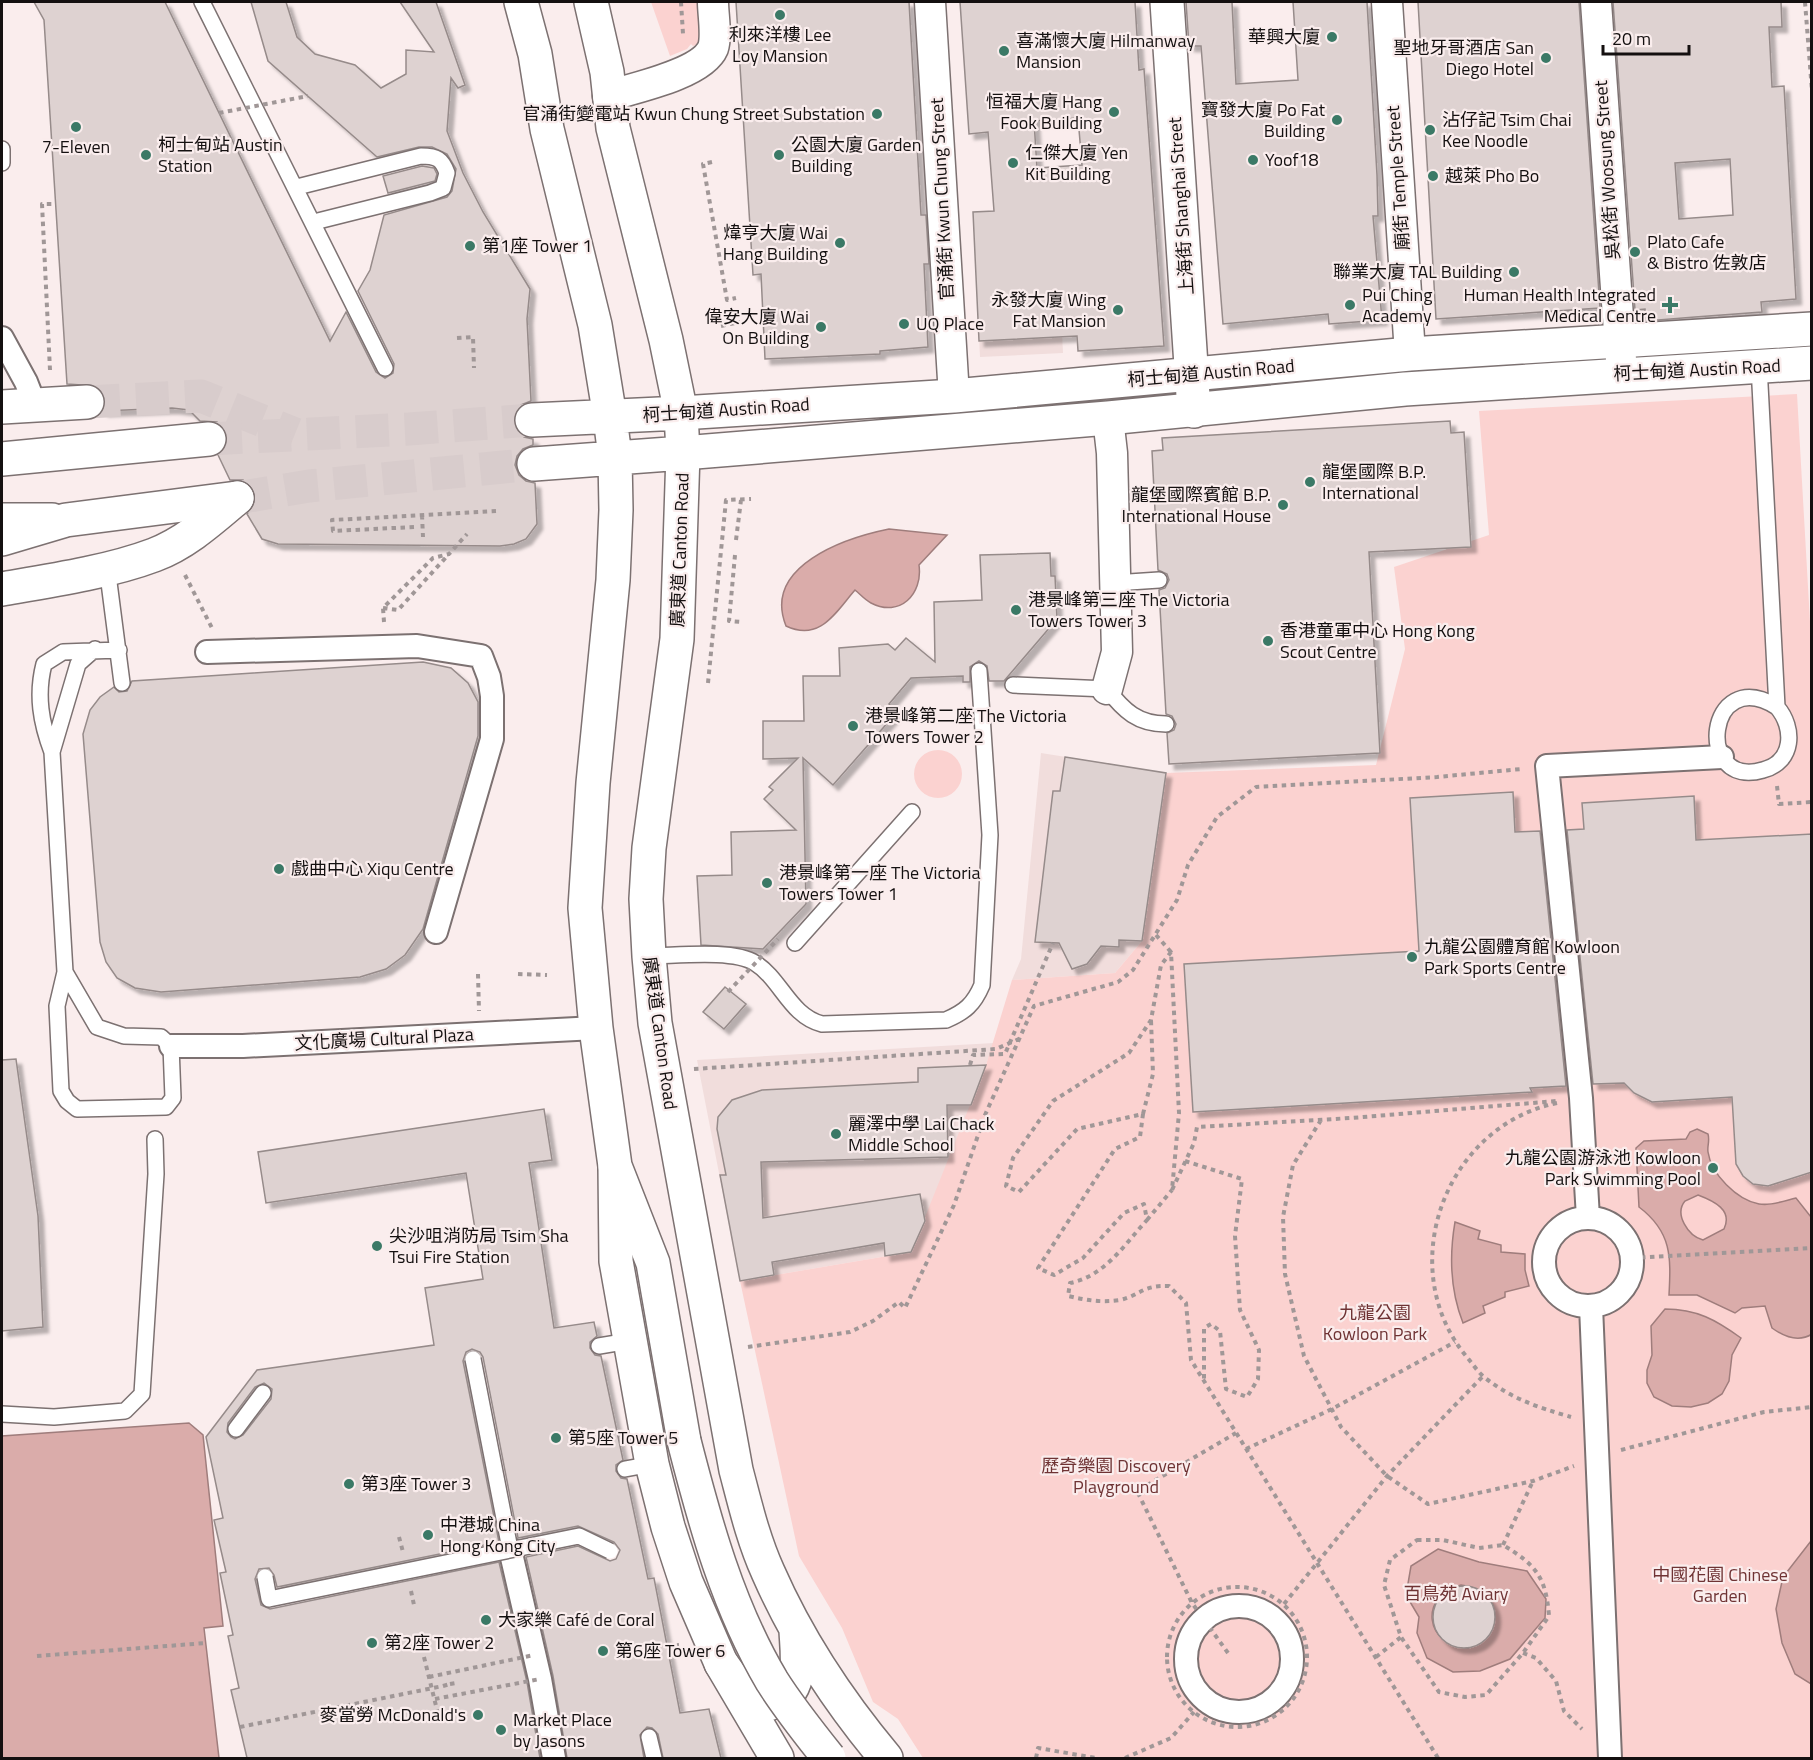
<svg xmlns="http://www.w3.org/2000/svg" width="1813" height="1760" font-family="'Titillium Web','Noto Sans TC',sans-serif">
	<defs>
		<filter id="shadow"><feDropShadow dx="5.5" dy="5.5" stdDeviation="1.5" flood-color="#0004"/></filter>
	</defs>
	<rect width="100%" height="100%" fill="#faeded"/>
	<path fill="#f1dddc" d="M1059,270L1063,353L980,357L976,274Z
		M1041,753L1166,773L1142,941L1115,973L1012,980L1021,959Z
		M994,1043L949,1164L911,1252L740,1281L697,1060Z"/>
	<path fill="#fbd2d0" d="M651,2H700L701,43L693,46L691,44L687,49L670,56Z
		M1797,394L1812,657L1811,1758H923L898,1719L873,1702L842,1628L799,1556L740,1281L911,1252L986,1065L1012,980L1115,973L1142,941L1166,773L1376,765L1405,649L1394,567L1489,535L1479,411Z
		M914 774a24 24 0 1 1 48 0a24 24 0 1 1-48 0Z"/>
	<path fill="#daacaa" stroke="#9f7d7c" stroke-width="1.5" fill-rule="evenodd" d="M889,529L947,535L919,565C923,594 900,618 871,603C865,600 860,594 855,590C835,613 820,642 786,626C762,566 845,538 889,529Z
		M1697,1129L1708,1134C1710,1141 1707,1146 1708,1152C1711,1174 1737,1200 1759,1204C1771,1206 1784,1201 1796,1198L1811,1217L1812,1334C1798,1343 1783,1336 1772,1328L1765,1306L1742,1308L1735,1313L1697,1295H1669C1671,1257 1672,1232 1639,1207L1636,1148L1644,1141L1686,1139L1690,1132ZM1698,1195C1714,1201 1733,1210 1724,1229L1703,1240C1688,1236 1674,1214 1685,1201Z
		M1455,1222L1480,1231L1478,1239L1501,1245V1252L1525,1254V1270L1529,1286L1505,1292V1297L1483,1306L1485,1313L1463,1323C1450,1290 1449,1257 1455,1222Z
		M1665,1309C1697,1309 1716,1320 1741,1338L1732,1355L1729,1381L1722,1394L1708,1403L1691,1407L1672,1406L1654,1397L1647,1383V1370L1652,1355L1651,1326Z
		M189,1423L203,1435L223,1626L204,1628L219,1758H2V1436Z
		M1811,1541V1684L1795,1674L1782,1643L1776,1609L1783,1577Z
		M1438,1549L1479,1562L1527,1571L1546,1599L1545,1618L1510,1659L1480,1671L1453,1672L1427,1658L1417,1633L1419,1617L1406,1595L1411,1566ZM1461,1585C1503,1589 1507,1634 1468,1648C1425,1646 1418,1596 1461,1585Z"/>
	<path fill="#ded2d1" stroke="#968b8a" stroke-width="1.5" fill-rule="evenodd" filter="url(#shadow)" d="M34,2H165L330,341L346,312L376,372L385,378L393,373L394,364L358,291L370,270L384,215L447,197L452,191L456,169L447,154L432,147H419L377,157L268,61L251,2H286L297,37L315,54L355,65L381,88L406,74V50L434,52L400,2H436L465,85L458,88L451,78L447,131L463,173L483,212L530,289L527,319L531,401L521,405L516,411L513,420L517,431L524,437L533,439V445L523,449L517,456L515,465L519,475L526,481L535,483L537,524L526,539L514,544L500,546L278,544L262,539L247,514L255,504L252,487L243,480H230L218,455L226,447L228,438L225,429L217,422L200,421L189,410L172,408L103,411L106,400L103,392L96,386L67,384L44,20Z
		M736,2H909L921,215H926L929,264H924L928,347L880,351V354L765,359L761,274L753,275Z
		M960,2H1135L1139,70L1144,69L1164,346L1078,351L1077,336L979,341L973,212L994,211L988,132L969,134ZM1078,118L1082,165L1037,168L1034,121Z
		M1186,2H1232L1236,84L1298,80L1293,2H1367L1377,175L1378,216H1373L1382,320L1329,324L1328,314L1223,324L1201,46H1189Z
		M1418,2H1579L1600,308L1436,319Z
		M1613,2H1781L1782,27H1769L1772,87L1784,86L1796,299L1761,302L1762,312L1695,317L1646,321L1645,309L1635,310ZM1730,159L1733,215L1679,219L1675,163Z
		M422,166L434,168L437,174L435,181L388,193L383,176Z
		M1450,421L1451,433L1464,432L1471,547L1369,552L1380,753L1169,764L1167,733L1174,730L1176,724L1172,716L1166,714L1159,590L1165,588L1169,580L1167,574L1158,570L1152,451L1163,450L1162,438Z
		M1050,553L1051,576H1055L1057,619L1004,681H989L987,666L979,661L970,667V682H963V676L911,678L889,704L897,712L833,785L803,758L806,904L763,949L701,945L697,876L732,875L731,832L796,830L764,799L773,790L769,787L798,758L763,759V721H804L803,676H840L839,648L888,644L895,650L906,638L935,662L934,602L982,600L980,555Z
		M423,662L451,668L468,683L478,702V736L423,929L405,955L386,969L360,977L161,992L135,988L117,978L106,962L100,942L83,734L90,710L100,697L114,687L119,692L127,691L132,681Z
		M1065,757L1166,773L1142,941L1119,940V947L1101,946L1087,964L1072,969L1059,943L1035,942L1053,791H1060Z
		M1513,792L1515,832L1540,831L1566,1086L1530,1088L1532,1092L1193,1112L1184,964L1419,951L1410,798Z
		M1694,796L1696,840L1812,834V1172L1768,1186L1753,1184L1743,1176L1736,1164L1732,1097L1652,1102L1634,1093L1624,1083L1593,1084L1567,830L1584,829L1582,803Z
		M725,987L746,1004L724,1029L703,1012Z
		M16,1059L38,1216L43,1327L2,1331V1060Z
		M986,1065L971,1105H947L948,1157L761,1162L763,1218L920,1194L925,1221L911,1252L885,1256L884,1243L772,1262L774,1275L740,1281L720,1175H726L717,1129L718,1117L732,1100L762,1090L918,1082V1068Z
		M544,1109L552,1160L529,1163L554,1328L594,1322L597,1336L590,1342V1348L595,1355L601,1356L623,1460L616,1465V1471L621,1478L627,1479L648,1579L654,1578L680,1713L709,1709L721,1758H663L658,1734L652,1728L647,1727L640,1735L644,1758H567L553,1676L526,1557L578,1546L610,1561L616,1559L620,1550L614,1542L578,1526L518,1538L483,1357L480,1352L472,1349L466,1352L463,1361L499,1542L277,1587L274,1575L269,1568L259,1569L255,1579L261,1605L270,1609L499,1562L527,1682L540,1758H247L231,1690L239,1688L228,1636L233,1635L220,1573L226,1572L214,1520L223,1518L206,1437L257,1370L434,1345L425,1288L483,1279L466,1173L266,1203L258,1152ZM264,1383L272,1389L271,1399L243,1435L235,1439L231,1437L227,1432L228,1423L255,1387Z
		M1433 1617a31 31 0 1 1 62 0a31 31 0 1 1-62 0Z"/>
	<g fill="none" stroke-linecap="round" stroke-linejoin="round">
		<path stroke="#d8cccc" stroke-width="33" stroke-dasharray="33 16" stroke-linecap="butt" d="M87,402L201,396L295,434"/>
		<path stroke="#d8cccc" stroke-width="33" stroke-dasharray="33 16" stroke-linecap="butt" d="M209,439L409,429L532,420
			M237,498L309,486L534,464"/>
		<defs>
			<path id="service" d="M202,2L385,368
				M2,149V163
				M297,187L421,156C437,156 442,159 447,173L443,188L430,193L314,222
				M1759,366L1777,707C1795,728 1794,762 1763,770C1694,790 1706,663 1777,707
				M107,567L122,683
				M1114,583L1159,580
				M1013,685L1107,689C1124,711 1138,724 1166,724
				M52,752L78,664L95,649
				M795,943L912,812
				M649,956C675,956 733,949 755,963C781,979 790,1016 822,1024L946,1020C965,1012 974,1004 982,985L990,835L979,671
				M65,972L97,1027L124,1036L161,1037L171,1046L173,1098L166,1107L77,1109L67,1101L61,1091L57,1006L65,972L52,752C41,723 36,695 44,664L63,652L119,650
				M599,1346L629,1341
				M2,1414L54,1417L125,1411L142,1394L156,1174L155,1139
				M236,1429L263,1393
				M625,1469L652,1464
				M649,1737L654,1758"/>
			<path id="pedestrian" d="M2,338L26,382L35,405
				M207,652L417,646L481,656L489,677L492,696V739L436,932
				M171,1046H243L596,1028
				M1588,1218L1581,1098L1547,766L1722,757
				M1544 1262a44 44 0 1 1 88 0a44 44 0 1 1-88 0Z
				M1591,1306L1610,1758
				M510,1549L540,1679L554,1758
				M1186 1659a53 53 0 1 1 106 0a53 53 0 1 1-106 0Z"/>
			<path id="minor" d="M930,2L954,396
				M1387,2L1410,354
				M1596,2L1622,374
				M608,96C634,88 702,74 713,48C717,36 713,14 713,2
				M1107,689L1117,652L1112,453L1108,418"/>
			<path id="tertiary" d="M1167,2L1194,411
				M2,407L87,402
				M2,589C49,581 109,572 154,555C186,543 212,519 237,498"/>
			<path id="secondary" d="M681,413L954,396L1410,354L1812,329
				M683,453L1108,418L1405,389L1812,363
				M2,520H52
				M615,1167L616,1261L652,1464L668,1527L686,1582L721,1663L777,1758"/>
			<path id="primary" d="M521,2L535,54L547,129L595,325L610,417L615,457L616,510L613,580L593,783L585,908L596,1028L615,1166L653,1263L684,1441
				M591,2L607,72L613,128L666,340L681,413L683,453L677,639L649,848L646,899L649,956L655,1023L736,1470C745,1504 753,1539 768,1572C797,1638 839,1702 886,1758
				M532,420L681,413
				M2,459L209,439
				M534,464L683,453
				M2,539L66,520L237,498
				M721,1663C730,1675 740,1691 752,1699C759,1703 767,1705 775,1702C804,1691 797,1655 796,1630"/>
		</defs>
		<use href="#service" stroke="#7c7171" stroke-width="18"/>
		<use href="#pedestrian" stroke="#7c7171" stroke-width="26"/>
		<use href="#minor" stroke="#7c7171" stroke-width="33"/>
		<use href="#tertiary" stroke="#7c7171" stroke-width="36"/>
		<use href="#secondary" stroke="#7c7171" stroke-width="36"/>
		<use href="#primary" stroke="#7c7171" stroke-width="36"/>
		<path stroke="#a09797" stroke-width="4" stroke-dasharray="4.5 4.5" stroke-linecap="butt" d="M681,2L683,34
			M1805,2L1812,91
			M712,162L703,164L727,300L736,298
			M721,326L740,322
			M457,338L473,337L474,368
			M50,370L42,204H55
			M422,515L423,537
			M414,527L333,531L332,520L496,511
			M736,540L741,500
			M735,555L729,621L741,622
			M185,575L212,628
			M383,608L398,610L449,554
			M384,622L383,608L433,558L449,554L467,534
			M708,683L726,500L751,499
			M1777,786L1779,804L1812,802
			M1156,935L1171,952
			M478,974L479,1011
			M518,974L547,975
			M694,1069L996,1049L1019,1039
			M1557,1103C1445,1126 1393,1267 1466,1356C1472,1363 1477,1371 1484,1377C1512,1399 1537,1407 1571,1417
			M1143,1114L1153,1074L1151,1020
			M1321,1120L1293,1165L1283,1217L1285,1274L1304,1356L1341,1427L1387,1476L1428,1504L1533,1481L1574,1466
			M1185,1161L1242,1179L1235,1236L1240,1310L1259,1350L1258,1379L1247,1397L1226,1389L1220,1331L1211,1324L1204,1328V1380
			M1147,1220L1172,1190
			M1632,1258L1812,1248
			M748,1347L850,1332L873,1321L899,1302L905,1308L954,1205L985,1115L1034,1006L1118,982L1133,970L1177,900L1188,865L1217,817L1256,787L1437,777L1521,769
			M1246,1449L1332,1409L1455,1342
			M1621,1450L1764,1412L1812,1407
			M399,1537L403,1552
			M1417,1540H1443L1479,1548L1503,1545C1536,1565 1546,1577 1549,1616L1523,1653L1486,1695L1465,1697L1439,1692L1401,1637L1384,1585L1390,1560Z
			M1503,1545L1533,1481
			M1167 1657a70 70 0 1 1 140 0a70 70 0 1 1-140 0Z
			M411,1591L414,1605
			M1284,1604L1387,1476L1483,1376
			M668,1646L679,1645
			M1228,1653L1192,1603L1137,1491L1236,1433
			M1523,1653L1536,1658L1556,1681L1564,1711L1582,1729
			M37,1656L206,1643
			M424,1657L439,1718
			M1376,1657L1401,1637
			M443,1686L450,1684
			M1036,1758L1038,1748L1096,1758
			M1125,1758L1171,1738L1194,1712
			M1438,1758L1191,1360L1186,1303L1169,1286C1142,1285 1141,1295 1120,1300C1101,1303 1086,1300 1068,1296L1070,1283C1105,1276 1124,1245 1147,1220L1144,1204L1124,1213L1083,1258L1054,1275L1038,1268L1115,1149L1140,1137L1143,1114L1077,1129L1019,1192L1006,1186L1013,1158L1053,1101L1129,1053L1151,1020L1161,965L1171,952L1179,1113L1172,1190L1194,1143L1197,1127L1351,1118L1556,1101"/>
		<use href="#service" stroke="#fff" stroke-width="15"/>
		<use href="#pedestrian" stroke="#fff" stroke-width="22"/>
		<use href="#minor" stroke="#fff" stroke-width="30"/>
		<use href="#tertiary" stroke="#fff" stroke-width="33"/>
		<use href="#secondary" stroke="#fff" stroke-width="33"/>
		<use href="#primary" stroke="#fff" stroke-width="33"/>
		<defs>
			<path id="service-bridge" d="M473,1359L510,1549
				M265,1577L269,1599L579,1536L610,1551"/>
			<path id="primary-bridge" d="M684,1441C705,1523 728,1607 772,1681C789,1708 809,1733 829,1758"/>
		</defs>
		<use href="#service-bridge" stroke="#7c7171" stroke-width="18" stroke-linecap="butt"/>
		<use href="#primary-bridge" stroke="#7c7171" stroke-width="36" stroke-linecap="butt"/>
		<path stroke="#a09797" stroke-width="4" stroke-dasharray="4.5 4.5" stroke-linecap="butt" d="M219,113L308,96
			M728,992L778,939
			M970,1065L973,1055L1005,1054L1053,943
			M429,1677L534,1655
			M450,1684L456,1683
			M435,1699L540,1679
			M240,1727L443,1686"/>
		<use href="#service-bridge" stroke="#fff" stroke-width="15"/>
		<use href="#primary-bridge" stroke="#fff" stroke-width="33"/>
	</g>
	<g fill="#3b7966" stroke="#faeded" stroke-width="2">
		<circle cx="780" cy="15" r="6"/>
		<circle cx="1332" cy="37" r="6"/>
		<circle cx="1004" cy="51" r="6"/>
		<circle cx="1546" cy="58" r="6"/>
		<circle cx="1114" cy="112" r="6"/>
		<circle cx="877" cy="114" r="6"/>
		<circle cx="1337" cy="120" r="6"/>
		<circle cx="76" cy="127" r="6"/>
		<circle cx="1430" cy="130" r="6"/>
		<circle cx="146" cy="155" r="6"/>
		<circle cx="779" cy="155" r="6"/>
		<circle cx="1253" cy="160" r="6"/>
		<circle cx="1013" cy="163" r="6"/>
		<circle cx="1433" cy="176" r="6"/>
		<circle cx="840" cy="243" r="6"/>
		<circle cx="470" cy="246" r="6"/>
		<circle cx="1635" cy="252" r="6"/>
		<circle cx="1514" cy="272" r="6"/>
		<circle cx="1350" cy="305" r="6"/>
		<path d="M1667 296h6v6h6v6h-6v6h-6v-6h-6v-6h6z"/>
		<circle cx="1118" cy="310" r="6"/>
		<circle cx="904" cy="324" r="6"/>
		<circle cx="821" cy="327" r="6"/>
		<circle cx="1310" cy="482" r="6"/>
		<circle cx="1283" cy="505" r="6"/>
		<circle cx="1016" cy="610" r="6"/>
		<circle cx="1268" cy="641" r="6"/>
		<circle cx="853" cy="726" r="6"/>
		<circle cx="279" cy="869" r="6"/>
		<circle cx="767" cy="883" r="6"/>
		<circle cx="1412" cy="957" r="6"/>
		<circle cx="836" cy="1134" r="6"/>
		<circle cx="1713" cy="1168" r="6"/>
		<circle cx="377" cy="1246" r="6"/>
		<circle cx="556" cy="1438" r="6"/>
		<circle cx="349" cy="1484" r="6"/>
		<circle cx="428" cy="1535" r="6"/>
		<circle cx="486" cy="1620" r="6"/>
		<circle cx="372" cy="1643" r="6"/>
		<circle cx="603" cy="1651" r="6"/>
		<circle cx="478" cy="1715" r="6"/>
		<circle cx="501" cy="1730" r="6"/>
	</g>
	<g text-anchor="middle" stroke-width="4.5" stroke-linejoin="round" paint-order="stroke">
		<g font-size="18" fill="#141010" stroke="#faeded" text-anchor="start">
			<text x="780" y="41" text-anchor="middle">利來洋樓 Lee<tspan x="780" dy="21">Loy Mansion</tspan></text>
			<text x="1320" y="43" text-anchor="end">華興大廈</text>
			<text x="1016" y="47">喜滿懷大廈 Hilmanway<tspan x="1016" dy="21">Mansion</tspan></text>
			<text x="1534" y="54" text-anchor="end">聖地牙哥酒店 San<tspan x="1534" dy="21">Diego Hotel</tspan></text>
			<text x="1102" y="108" text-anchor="end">恒福大廈 Hang<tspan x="1102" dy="21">Fook Building</tspan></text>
			<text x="1325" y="116" text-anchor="end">寶發大廈 Po Fat<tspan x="1325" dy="21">Building</tspan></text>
			<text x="865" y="120" text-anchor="end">官涌街變電站 Kwun Chung Street Substation</text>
			<text x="1442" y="126">沾仔記 Tsim Chai<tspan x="1442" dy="21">Kee Noodle</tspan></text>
			<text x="158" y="151">柯士甸站 Austin<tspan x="158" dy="21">Station</tspan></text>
			<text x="791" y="151">公園大廈 Garden<tspan x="791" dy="21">Building</tspan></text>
			<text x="76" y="153" text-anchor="middle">7-Eleven</text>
			<text x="1025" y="159">仁傑大廈 Yen<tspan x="1025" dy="21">Kit Building</tspan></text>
			<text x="1265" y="166">Yoof18</text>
			<text x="1445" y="182">越萊 Pho Bo</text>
			<text x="828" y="239" text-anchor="end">煒亨大廈 Wai<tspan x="828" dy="21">Hang Building</tspan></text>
			<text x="1647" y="248">Plato Cafe<tspan x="1647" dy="21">&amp; Bistro 佐敦店</tspan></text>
			<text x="482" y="252">第1座 Tower 1</text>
			<text x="1502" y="278" text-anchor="end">聯業大廈 TAL Building</text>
			<text x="1362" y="301">Pui Ching<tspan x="1362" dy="21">Academy</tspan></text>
			<text x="1656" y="301" text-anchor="end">Human Health Integrated<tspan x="1656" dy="21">Medical Centre</tspan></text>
			<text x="1106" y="306" text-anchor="end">永發大廈 Wing<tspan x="1106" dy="21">Fat Mansion</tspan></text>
			<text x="809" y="323" text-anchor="end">偉安大廈 Wai<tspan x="809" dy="21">On Building</tspan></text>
			<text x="916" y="330">UQ Place</text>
			<text x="1322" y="478">龍堡國際 B.P.<tspan x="1322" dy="21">International</tspan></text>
			<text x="1271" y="501" text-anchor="end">龍堡國際賓館 B.P.<tspan x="1271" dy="21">International House</tspan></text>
			<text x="1028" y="606">港景峰第三座 The Victoria<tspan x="1028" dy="21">Towers Tower 3</tspan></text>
			<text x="1280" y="637">香港童軍中心 Hong Kong<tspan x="1280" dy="21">Scout Centre</tspan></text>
			<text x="865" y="722">港景峰第二座 The Victoria<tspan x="865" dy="21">Towers Tower 2</tspan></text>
			<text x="291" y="875">戲曲中心 Xiqu Centre</text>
			<text x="779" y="879">港景峰第一座 The Victoria<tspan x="779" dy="21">Towers Tower 1</tspan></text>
			<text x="1424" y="953">九龍公園體育館 Kowloon<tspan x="1424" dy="21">Park Sports Centre</tspan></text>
			<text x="848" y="1130">麗澤中學 Lai Chack<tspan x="848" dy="21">Middle School</tspan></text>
			<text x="1701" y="1164" text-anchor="end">九龍公園游泳池 Kowloon<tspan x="1701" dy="21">Park Swimming Pool</tspan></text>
			<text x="389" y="1242">尖沙咀消防局 Tsim Sha<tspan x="389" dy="21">Tsui Fire Station</tspan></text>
			<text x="568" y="1444">第5座 Tower 5</text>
			<text x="361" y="1490">第3座 Tower 3</text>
			<text x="440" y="1531">中港城 China<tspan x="440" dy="21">Hong Kong City</tspan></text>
			<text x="498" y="1626">大家樂 Café de Coral</text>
			<text x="384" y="1649">第2座 Tower 2</text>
			<text x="615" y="1657">第6座 Tower 6</text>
			<text x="466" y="1721" text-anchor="end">麥當勞 McDonald's</text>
			<text x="513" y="1726">Market Place<tspan x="513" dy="21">by Jasons</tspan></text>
		</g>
		<g font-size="18" fill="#141010" stroke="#faeded">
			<text transform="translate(1607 170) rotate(-94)" y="6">吳松街 Woosung Street</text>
			<text transform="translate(1398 178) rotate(-94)" y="6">廟街 Temple Street</text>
			<text transform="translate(942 199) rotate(-93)" y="6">官涌街 Kwun Chung Street</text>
			<text transform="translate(1181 206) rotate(-94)" y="6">上海街 Shanghai Street</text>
			<text transform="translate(1697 370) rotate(-3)" y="6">柯士甸道 Austin Road</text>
			<text transform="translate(1211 373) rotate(-5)" y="6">柯士甸道 Austin Road</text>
			<text transform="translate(726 410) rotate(-4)" y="6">柯士甸道 Austin Road</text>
			<text transform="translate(680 550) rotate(-88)" y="6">廣東道 Canton Road</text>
			<text transform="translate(660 1033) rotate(82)" y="6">廣東道 Canton Road</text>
			<text transform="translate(384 1039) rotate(-3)" y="6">文化廣場 Cultural Plaza</text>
		</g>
		<g font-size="18" fill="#6f3334" stroke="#faeded">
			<text x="1375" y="1319">九龍公園<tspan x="1375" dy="21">Kowloon Park</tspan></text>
			<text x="1116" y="1472">歷奇樂園 Discovery<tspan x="1116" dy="21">Playground</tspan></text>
			<text x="1720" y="1581">中國花園 Chinese<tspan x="1720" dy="21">Garden</tspan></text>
			<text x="1456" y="1600">百鳥苑 Aviary</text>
		</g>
	</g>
	<rect width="1813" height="1760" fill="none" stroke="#141010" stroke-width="6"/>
	<path d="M1603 45v9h86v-9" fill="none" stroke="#141010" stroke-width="3"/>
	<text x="1612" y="45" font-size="18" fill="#141010" stroke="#faeded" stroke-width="4.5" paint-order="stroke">20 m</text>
</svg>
